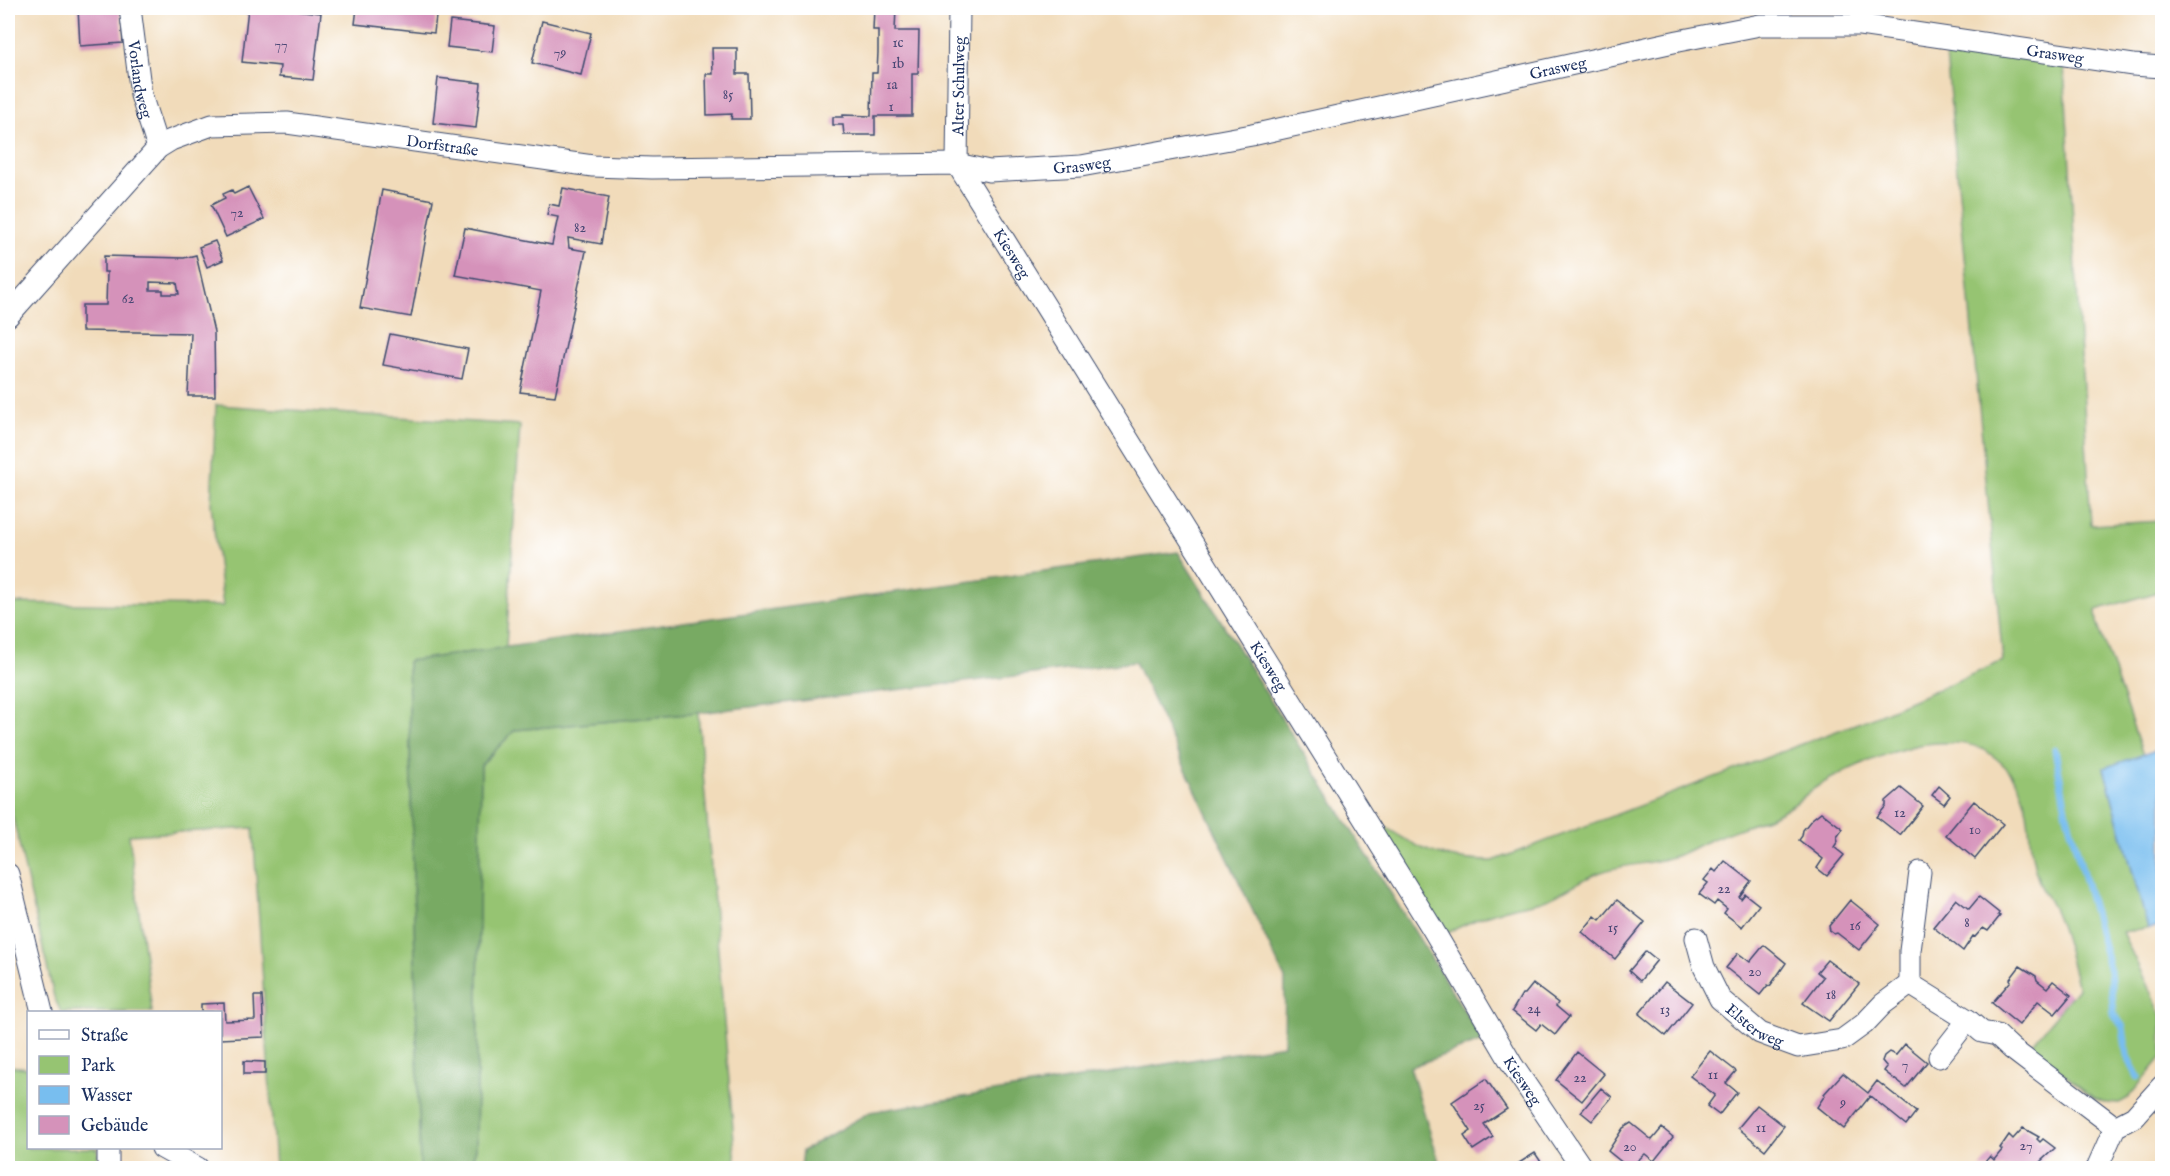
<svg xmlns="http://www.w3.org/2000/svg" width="2170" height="1176" font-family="'IM FELL English',serif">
	<rect width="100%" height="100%" fill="#fff"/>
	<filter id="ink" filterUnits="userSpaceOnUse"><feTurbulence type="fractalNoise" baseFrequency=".0167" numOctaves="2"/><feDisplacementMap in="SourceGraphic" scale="12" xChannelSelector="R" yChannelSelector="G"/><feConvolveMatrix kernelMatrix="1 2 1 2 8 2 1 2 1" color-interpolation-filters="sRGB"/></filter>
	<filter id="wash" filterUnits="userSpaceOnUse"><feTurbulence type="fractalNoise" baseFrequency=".008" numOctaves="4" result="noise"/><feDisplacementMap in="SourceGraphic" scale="24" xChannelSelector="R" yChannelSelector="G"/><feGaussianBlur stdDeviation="1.35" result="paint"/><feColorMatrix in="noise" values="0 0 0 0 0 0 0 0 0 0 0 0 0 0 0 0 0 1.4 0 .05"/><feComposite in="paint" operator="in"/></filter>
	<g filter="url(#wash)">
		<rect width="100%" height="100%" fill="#f1dbba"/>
		<path fill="#96c472" stroke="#587a68" stroke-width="1.5" d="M1945,44L2064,66L2091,525L2162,521V591L2096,610L2097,622L2143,755L2104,768L2148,928L2122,932L2162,1016V1057L2128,1098L2118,1104L2106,1103L2094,1098L2030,1047L2078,988C2071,963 2065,934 2054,910C2050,901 2043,892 2039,882C2020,831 2043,791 1989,753C1971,739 1930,742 1910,747C1878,756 1846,769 1818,786C1809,791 1802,799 1793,805C1767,821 1737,828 1710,840C1700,844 1691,850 1681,854C1654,865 1625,863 1598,873C1578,881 1561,895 1541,901C1531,904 1520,905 1510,908C1486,914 1465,924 1443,935L1372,818C1417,848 1437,861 1493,861L1871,718L2003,661Z
			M216,405L520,425L506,647L408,662L420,1168H275L253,828L129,835L152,1012H61L54,997L8,796V603L223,606L211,504Z
			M698,713L736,1164L703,1168H469L476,1149L481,765L515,730Z
			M8,1066L28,1068V1148H98V1168H8Z"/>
		<path fill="#78aa64" stroke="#4a6c61" stroke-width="1.5" d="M1178,552L1483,1041L1410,1067L1441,1168H800L802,1151L870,1112L1284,1045L1285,979L1135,662L698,713L515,730L481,765L476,1149L469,1168H420L408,661Z"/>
		<path fill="#78beef" stroke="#4a76a6" stroke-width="1.5" d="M2162,748V926L2148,928L2104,768Z"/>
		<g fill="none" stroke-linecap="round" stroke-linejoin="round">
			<path stroke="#78beef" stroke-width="7" d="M2055,750L2067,815L2110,971L2114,1014L2123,1027L2127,1056L2138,1077"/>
		</g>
		<g id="blocks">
			<path fill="#d592ba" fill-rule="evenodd" d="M78,8H120L123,43L80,46Z
				M248,8H277L321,13L313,80L279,77L280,66L242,62Z
				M357,8H437L434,33L355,24Z
				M874,8H896L895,31H919L918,74H912V116H875V135H844L843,125H833V117H843V115L871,116L872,73H877L878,52V30H873Z
				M450,21L495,26L492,52L447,47Z
				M542,21L591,33L581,75L532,63Z
				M712,48H737V74H749L750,119H731L732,114L707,115L706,74H713Z
				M438,78L481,83L476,128L433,123Z
				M248,187L264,219L226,237L211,205L225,198L223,194L232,190L234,194Z
				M563,188L609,197L601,244L568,238L569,248L586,251L555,396L520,392L541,291L455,275L465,228L552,245L558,217L547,215L549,204L559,206Z
				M382,190L433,200L411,317L360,308Z
				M215,241L223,260L207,267L199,247Z
				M196,255L214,332L215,396H188L191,333L82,331V305H106L107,272H104V256L184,258ZM150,282L177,283L179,294H163V290H150Z
				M390,334L468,349L462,379L383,365Z
				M1939,786L1950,796L1944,804L1932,795Z
				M1901,788L1923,806L1900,835L1877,817L1886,806V801Z
				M1974,801L2003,824L1975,859L1946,835Z
				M1821,812L1843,829L1837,837L1838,841L1834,847L1844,855L1827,876L1817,868L1823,859L1799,840L1802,836L1803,830L1812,819Z
				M1725,861L1751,881L1739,897L1741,899L1745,894L1759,905L1742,927L1724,913L1727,909L1717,901L1714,905L1699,894L1708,883L1704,880L1713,869L1716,872Z
				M1979,897L1999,913L1998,915L2000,916L1988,931L1983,928L1975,937L1973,936L1963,951L1933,927L1956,899L1969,909Z
				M1617,900L1645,922L1615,959L1582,932L1595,916L1600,920Z
				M1850,900L1880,924L1859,950L1837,933L1834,934L1830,931L1829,926Z
				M1764,945L1786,963L1770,986L1768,985L1760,995L1726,968L1738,953L1750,962Z
				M1646,951L1657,960L1640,981L1629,971Z
				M1827,960L1859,984L1829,1021L1803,1003L1823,977L1817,972Z
				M2020,966L2036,976L2037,980L2047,988L2053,981L2071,995L2055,1014L2038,1001L2019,1025L1992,1003L2011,981L2010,979Z
				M1665,982L1692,1003L1666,1036L1639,1014Z
				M1533,984L1558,1003L1556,1006L1569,1017L1555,1035L1541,1024L1536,1030L1512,1011L1522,994H1525Z
				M254,996H262L264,1037L220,1039V1012H201V1004L224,1003L225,1021L255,1020Z
				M1905,1044L1927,1062L1906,1088L1884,1071L1887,1067L1882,1061L1884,1056L1889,1052L1896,1055Z
				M1710,1051L1736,1071L1726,1083L1737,1092L1719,1115L1707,1106L1715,1095L1690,1076Z
				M1577,1052L1604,1074L1582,1101L1556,1080Z
				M244,1061L265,1062V1074H244Z
				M1843,1073L1868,1093L1877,1081L1916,1112L1906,1125L1870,1096L1844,1129L1817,1107L1825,1095L1824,1094Z
				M1486,1079L1507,1109L1484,1124L1493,1137L1473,1150L1464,1136L1471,1131L1452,1102Z
				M1601,1088L1612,1097L1592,1121L1581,1112Z
				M1757,1105L1784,1126L1765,1150L1738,1128Z
				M1631,1123L1652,1140L1662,1128L1673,1137L1654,1161L1645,1154L1629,1168L1608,1151L1623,1128Z
				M2023,1128L2039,1137L2037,1139L2040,1142L2043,1139L2055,1148L2041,1161L2042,1163L2038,1168H1980L1990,1156L1994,1160L2002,1150L2000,1148L2009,1135L2013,1139Z
				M1535,1153L1545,1168H1511Z"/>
		</g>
	</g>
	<g filter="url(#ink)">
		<use href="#blocks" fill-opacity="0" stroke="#3b496c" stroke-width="1.5"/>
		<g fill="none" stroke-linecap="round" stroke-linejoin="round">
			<defs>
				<g id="street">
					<path id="s1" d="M130,8L141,95L158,148"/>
					<path id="s2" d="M957,164L1432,928L1513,1066L1582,1168"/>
					<path id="s3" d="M957,164L959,8"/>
					<path id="s4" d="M8,316L158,148L171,140L212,125L287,123L593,166L652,168L957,164L989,171L1081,166L1252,135L1678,41L1760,25H1860L2133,65L2162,67"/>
					<path d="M1920,872L1910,951V984L1968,1020L1982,1032L1997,1035L2012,1049L2115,1127"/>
					<path d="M8,874L42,1012"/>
					<path id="s5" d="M1696,938L1704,967L1720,999L1760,1033L1798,1047L1842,1040L1864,1024L1883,1004L1910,984"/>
					<path d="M1939,1057L1968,1020"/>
					<path d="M162,1148L198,1168"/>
					<path d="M108,1168V1148"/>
					<path d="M2097,1168L2115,1127L2134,1117L2162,1086"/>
				</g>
			</defs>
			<use href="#street" stroke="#3b496c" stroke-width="23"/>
			<use href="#street" stroke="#fff" stroke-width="21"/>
		</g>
	</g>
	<g text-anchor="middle" stroke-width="4.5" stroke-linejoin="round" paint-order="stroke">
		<g font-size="14" fill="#4a4875">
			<text x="898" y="47">1c</text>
			<text x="281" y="49">77</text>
			<text x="560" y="57">79</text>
			<text x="898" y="68">1b</text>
			<text x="892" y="89">1a</text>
			<text x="728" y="99">85</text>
			<text x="891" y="111">1</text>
			<text x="237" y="217">72</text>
			<text x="580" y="232">82</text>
			<text x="128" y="303">62</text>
			<text x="1900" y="817">12</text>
			<text x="1975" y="834">10</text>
			<text x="1724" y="893">22</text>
			<text x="1967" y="927">8</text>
			<text x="1855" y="930">16</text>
			<text x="1613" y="932">15</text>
			<text x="1755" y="976">20</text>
			<text x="1831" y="999">18</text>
			<text x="1534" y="1013">24</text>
			<text x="1665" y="1014">13</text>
			<text x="1905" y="1069">7</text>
			<text x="1713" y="1079">11</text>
			<text x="1580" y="1082">22</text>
			<text x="1843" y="1107">9</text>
			<text x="1479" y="1110">25</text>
			<text x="1761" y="1132">11</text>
			<text x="2026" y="1150">27</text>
			<text x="1630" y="1151">20</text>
		</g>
		<g font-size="16" fill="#1b2f5e" stroke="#fff">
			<text dy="6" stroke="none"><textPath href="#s4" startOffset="2148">Grasweg</textPath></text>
			<text dy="6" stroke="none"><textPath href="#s4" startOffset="1644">Grasweg</textPath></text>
			<text dy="6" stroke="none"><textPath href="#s1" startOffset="72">Vorlandweg</textPath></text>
			<text dy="6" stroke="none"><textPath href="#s3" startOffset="78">Alter Schulweg</textPath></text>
			<text dy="6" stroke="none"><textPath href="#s4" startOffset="516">Dorfstraße</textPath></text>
			<text dy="6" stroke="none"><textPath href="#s4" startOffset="1158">Grasweg</textPath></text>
			<text dy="6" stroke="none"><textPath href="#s2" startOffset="105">Kiesweg</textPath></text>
			<text dy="6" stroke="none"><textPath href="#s2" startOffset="591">Kiesweg</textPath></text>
			<text dy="6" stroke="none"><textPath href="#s5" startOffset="110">Elsterweg</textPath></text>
			<text dy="6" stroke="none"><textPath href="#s2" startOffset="1077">Kiesweg</textPath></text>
		</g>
	</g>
	<rect width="2170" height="1176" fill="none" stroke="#fff" stroke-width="30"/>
	<rect x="27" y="1011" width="195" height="138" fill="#ffffff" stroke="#a4acbf" stroke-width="1.5"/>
	<rect x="39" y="1030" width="30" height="9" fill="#ffffff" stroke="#a4acbf" stroke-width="1.5"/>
	<text x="81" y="1041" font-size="18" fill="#1b2f5e">Straße</text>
	<rect x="39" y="1056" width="30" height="18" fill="#96c472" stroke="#a4acbf" stroke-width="1.5"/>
	<text x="81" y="1071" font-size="18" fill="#1b2f5e">Park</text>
	<rect x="39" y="1086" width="30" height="18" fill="#78beef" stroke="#a4acbf" stroke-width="1.5"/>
	<text x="81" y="1101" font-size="18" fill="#1b2f5e">Wasser</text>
	<rect x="39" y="1116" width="30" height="18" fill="#d592ba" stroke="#a4acbf" stroke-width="1.5"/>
	<text x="81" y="1131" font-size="18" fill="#1b2f5e">Gebäude</text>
</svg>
